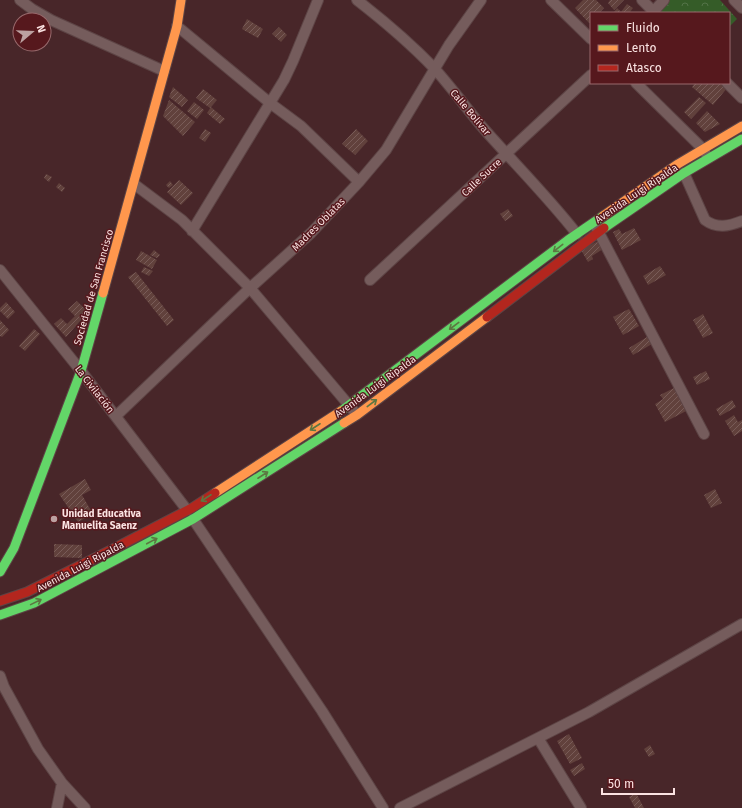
<svg xmlns="http://www.w3.org/2000/svg" width="742" height="808" font-family="'Fira Sans',sans-serif">
	<defs>
		<pattern id="park-crowns" width="20" height="18" patternUnits="userSpaceOnUse"><rect width="20" height="18" fill="#355c28"/><path d="M2 6a3 3 0 1 1 6 0M12 15a3 3 0 1 1 6 0" fill="none" stroke="#537347"/></pattern>
		<pattern id="building-hatch" width="6" height="6" patternUnits="userSpaceOnUse"><rect width="6" height="6" fill="#61413c"/><path d="M-1 1l2-2M0 6l6-6M5 7l2-2" fill="none" stroke="#795c58"/></pattern>
	</defs>
	<rect width="100%" height="100%" fill="#482629"/>
	<path fill="url(#park-crowns)" d="M664,0H720L737,19L729,27V13H659Z"/>
	<path fill="url(#building-hatch)" d="M583,0H596L604,8L599,13H591V21L589,23L575,8Z
		M610,0H624L614,10L608,3Z
		M627,4L633,8L629,13L614,12L617,8L621,12Z
		M247,19L263,29L258,38L242,29Z
		M279,27L287,35L281,42L272,34Z
		M695,83H722L727,88L713,105L692,87Z
		M173,87L188,100L182,107L169,97Z
		M203,89L217,100L210,108L196,98Z
		M699,97L706,103L691,119L684,112Z
		M169,100L195,122L183,136L163,116Z
		M194,102L204,110L197,119L187,111Z
		M211,107L225,119L220,124L207,113Z
		M707,111L720,124L705,132L696,123Z
		M205,129L211,133L205,142L199,138Z
		M356,129L368,141L355,155L342,144Z
		M46,174L52,177L49,182L44,178Z
		M179,180L193,193L181,205L167,192Z
		M170,181L173,185L169,188L166,185Z
		M59,183L65,188L62,192L56,187Z
		M508,209L513,216L505,221L500,214Z
		M634,228L641,240L622,250L613,232L619,229L622,234Z
		M598,241L603,249L592,256L593,259L588,262L581,250Z
		M154,250L160,255L157,258L150,255Z
		M141,251L157,260L152,269L136,260Z
		M660,266L666,275L648,285L643,276Z
		M144,267L153,271L149,276L141,272Z
		M136,272L174,320L167,326L128,277Z
		M77,301L88,312L66,337L54,324L61,318L67,324L75,316L68,309Z
		M6,302L15,312L8,319L0,311V308Z
		M629,309L639,326L623,335L613,317Z
		M703,314L713,333L703,338L693,320Z
		M0,320L9,330L2,337L0,336Z
		M34,329L40,334L25,351L19,346Z
		M647,337L652,344L633,355L629,348Z
		M706,371L710,379L697,385L693,377Z
		M678,386L690,409L665,422L655,404L663,399L660,395Z
		M732,400L736,407L720,416L716,409Z
		M734,415L738,422L742,420V431L734,436L725,421Z
		M85,479L91,490L82,495L93,514L78,522L59,494Z
		M715,489L722,503L711,508L704,495Z
		M54,544L82,545V558L54,557Z
		M569,734L582,758L570,764L557,741Z
		M650,745L655,754L649,757L644,749Z
		M582,763L585,769L574,776L570,770Z
		M636,793L644,808H635L629,797Z"/>
	<g fill="none" stroke-linecap="round" stroke-linejoin="round">
		<defs>
			<path id="street" d="M20,0L32,9L51,20L164,71
				M357,0C384,21 410,43 434,68C452,88 467,109 484,129C515,164 548,197 577,234
				M551,0L591,39
				M642,0L655,13
				M734,0L742,8
				M652,13L664,0
				M177,26L270,103L301,126L359,182
				M636,83L703,149L706,154
				M727,83L742,98
				M684,173L705,220C717,229 729,226 742,221
				M134,184L182,220L250,288L353,410
				M596,227L704,434
				M192,231L284,80L293,61L318,0
				M0,270L81,371L187,510
				M370,280L591,75
				M116,416L250,288L311,233L359,182L386,150L449,45L481,0
				M193,519L322,711L383,808
				M0,676L4,687L38,749L62,783L85,808
				M538,738L581,808
				M57,808L62,783
				M400,808L589,712L742,624"/>
			<path id="fast" d="M604,228L684,173L742,139
				M341,411L568,240L603,216
				M0,572L14,548L81,371L103,293
				M0,615L34,603L193,519L344,423"/>
			<path id="slow" d="M603,216L678,164L742,126
				M103,293L177,26L181,0
				M344,423L357,415L487,317
				M215,493L341,411"/>
			<path id="jam" d="M487,317L604,228
				M0,601L27,592L113,549L192,508L215,493"/>
		</defs>
		<use href="#street" stroke="#5d4445" stroke-width="12"/>
		<use href="#fast" stroke="#5d4445" stroke-width="11"/>
		<use href="#slow" stroke="#5d4445" stroke-width="11"/>
		<use href="#jam" stroke="#5d4445" stroke-width="11"/>
		<use href="#street" stroke="#755c5c" stroke-width="10"/>
		<use href="#fast" stroke="#63d668" stroke-width="9"/>
		<use href="#slow" stroke="#ff974d" stroke-width="9"/>
		<use href="#jam" stroke="#b3261e" stroke-width="9"/>
	</g>
	<defs><path id="oneway-shaft" d="M-6 0H5M1.5-3L5.5 0L1.5 3" fill="none" stroke-width="1.6" stroke-linecap="round" stroke-linejoin="round"/></defs>
	<g stroke="#5c7742">
		<use href="#oneway-shaft" transform="translate(558 248) rotate(142)"/>
		<use href="#oneway-shaft" transform="translate(454 326) rotate(143)"/>
		<use href="#oneway-shaft" transform="translate(372 403) rotate(-37)"/>
		<use href="#oneway-shaft" transform="translate(315 427) rotate(147)"/>
		<use href="#oneway-shaft" transform="translate(263 475) rotate(-33)"/>
		<use href="#oneway-shaft" transform="translate(206 498) rotate(147)"/>
		<use href="#oneway-shaft" transform="translate(152 541) rotate(-28)"/>
		<use href="#oneway-shaft" transform="translate(36 602) rotate(-26)"/>
	</g>
	<circle fill="#bca1a1" stroke="#56181d" stroke-width="1.5" cx="54" cy="519" r="4"/>
	<g text-anchor="middle" stroke-width="3" stroke-linejoin="round" paint-order="stroke">
		<g font-size="10" fill="#fbe3e2" stroke="#56181d">
			<text transform="translate(471 112) rotate(50)" y="4">Calle Bolívar</text>
			<text transform="translate(481 177) rotate(-43)" y="4">Calle Sucre</text>
			<text transform="translate(636 193) rotate(-34)" y="4">Avenida Luigi Ripalda</text>
			<text transform="translate(318 224) rotate(-45)" y="4">Madres Oblatas</text>
			<text transform="translate(93 287) rotate(-74)" y="4">Sociedad de San Francisco</text>
			<text transform="translate(375 386) rotate(-36)" y="4">Avenida Luigi Ripalda</text>
			<text transform="translate(95 389) rotate(52)" y="4">La Civilación</text>
			<text transform="translate(80 566) rotate(-28)" y="4">Avenida Luigi Ripalda</text>
		</g>
		<g font-size="10" font-weight="bold" fill="#fbe3e2" stroke="#56181d" text-anchor="start">
			<text x="62" y="517">Unidad Educativa<tspan x="62" dy="12">Manuelita Saenz</tspan></text>
		</g>
	</g>
	<rect x="590" y="12" width="140" height="72" fill="#56181d" stroke="#98696c"/>
	<rect x="598" y="25" width="20" height="6" fill="#63d668" stroke="#98696c"/>
	<text x="626" y="32" font-size="12" fill="#fbe3e2">Fluido</text>
	<rect x="598" y="45" width="20" height="6" fill="#ff974d" stroke="#98696c"/>
	<text x="626" y="52" font-size="12" fill="#fbe3e2">Lento</text>
	<rect x="598" y="65" width="20" height="6" fill="#b3261e" stroke="#98696c"/>
	<text x="626" y="72" font-size="12" fill="#fbe3e2">Atasco</text>
	<g transform="translate(32 32) rotate(71)"><circle r="19" fill="#56181d" stroke="#98696c"/>
	<path d="M0-3L7 15L0 10L-7 15Z" fill="#bca1a1"/>
	<text y="-6" font-size="11" font-weight="bold" text-anchor="middle" fill="#fbe3e2">N</text>
	</g>
	<path d="M602 788v6h72v-6" fill="none" stroke="#fbe3e2" stroke-width="2"/>
	<text x="608" y="788" font-size="12" fill="#fbe3e2" stroke="#56181d" stroke-width="3" paint-order="stroke">50 m</text>
</svg>
